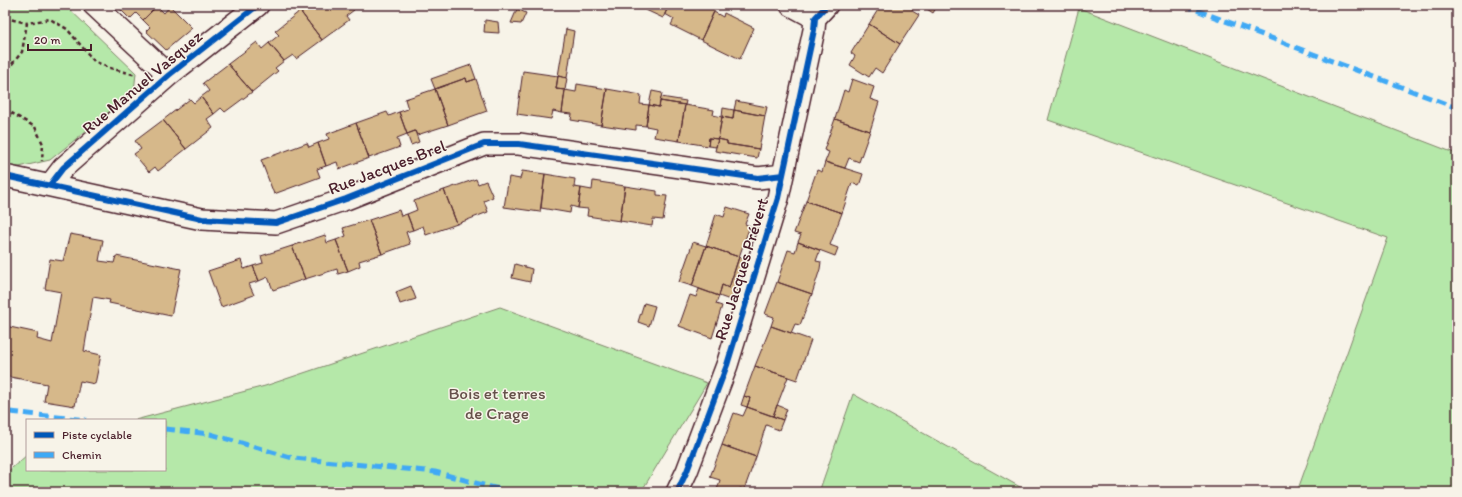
<svg xmlns="http://www.w3.org/2000/svg" width="1462" height="497" font-family="Itim,sans-serif">
	<rect width="100%" height="100%" fill="#f7f3e8"/>
	<filter id="ink" filterUnits="userSpaceOnUse"><feTurbulence type="fractalNoise" baseFrequency=".025" numOctaves="2"/><feDisplacementMap in="SourceGraphic" scale="8" xChannelSelector="R" yChannelSelector="G"/><feConvolveMatrix kernelMatrix="1 2 1 2 8 2 1 2 1" color-interpolation-filters="sRGB"/></filter>
	<g filter="url(#ink)">
		<path fill="#b5e8a9" stroke="#80846a" d="M5,5H65L136,73L134,92L50,160L19,167L5,166Z
			M1079,8L1457,154V492H1297L1388,238L1048,120Z
			M500,307L707,383L641,492H5V474L27,455V470H165V420H135L265,386Z
			M853,394L1029,492H819Z"/>
		<path fill="#d6b88a" stroke="#4a1f2b" d="M116,5H156L157,6L143,20L136,13L130,19Z
			M308,5H350L354,10L346,16L349,20L322,40L300,11Z
			M635,5H669L663,18Z
			M669,5H711L716,7L701,40L671,25L674,19L665,14Z
			M881,5H916L912,11L919,15L900,44L869,24Z
			M921,5H932L936,8L933,13Z
			M157,6L164,13L170,6L192,28L166,50L146,31L150,27L143,20Z
			M517,9L526,13L521,24L511,23Z
			M300,11L322,40L296,59L293,55L284,61L269,43L279,35L275,31Z
			M714,12L723,17L724,13L754,28L740,59L701,40Z
			M485,20L498,22L499,33L484,32Z
			M869,24L900,44L882,73L875,68L869,77L850,65L855,56L851,53Z
			M566,29L574,31L567,78L558,76Z
			M257,42L262,49L269,43L284,61L275,68L278,71L252,92L228,64Z
			M228,64L252,92L225,112L221,108L214,114L201,97L209,91L203,83Z
			M471,65L476,79L467,82L466,78L435,89L431,79Z
			M523,71L558,76L556,89L565,90L562,113L553,111L551,119L517,114Z
			M558,76L567,78L565,90L556,89Z
			M466,78L467,82L476,79L487,111L448,125L435,89Z
			M852,79L874,87L870,99L879,102L870,131L835,119L844,90L848,92Z
			M577,84L607,89L601,125L571,120L572,114L562,113L565,90L576,92Z
			M435,89L448,125L417,135L415,131L407,134L399,112L408,109L405,99Z
			M607,89L641,95L640,104L649,105L646,126L636,125V130L601,125Z
			M652,91L662,93L659,107L649,105Z
			M201,97L214,114L207,119L213,128L186,149L163,120L190,99L194,103Z
			M661,97L686,101L685,105L660,101Z
			M660,101L685,105L679,141L654,137L656,128L646,126L649,105L659,107Z
			M736,101L767,107L765,116L734,110Z
			M685,105L714,110L713,115L722,117L718,139L709,138L708,146L679,141Z
			M723,108L734,110L733,119L722,117Z
			M734,110L765,116L759,149L727,144V141L718,139L722,117L733,119Z
			M387,112L389,116L399,112L407,134L397,138L400,147L369,158L356,123Z
			M835,119L870,131L859,162L849,158L845,168L825,162L829,152L824,150Z
			M163,120L186,149L158,171L155,167L149,172L134,154L141,149L135,141Z
			M356,123L369,158L339,169L337,162L326,166L318,143L329,139L327,134Z
			M415,131L419,142L411,145L407,134Z
			M709,138L718,139L716,147L708,146Z
			M718,139L727,141V144L759,149L757,158L715,151Z
			M307,143L309,147L318,143L326,166L317,169L320,177L274,194L261,160Z
			M825,162L863,174L859,186L852,183L842,213L806,201L817,170L822,172Z
			M522,171L545,174L540,212L504,207L509,177L520,179Z
			M545,174L575,179L574,187L581,188L578,208L571,206L570,213L541,208Z
			M476,179L478,184L486,181L493,197L484,201L488,212L457,224L444,190Z
			M593,181L625,186L620,221L587,216L588,209L578,208L581,188L592,190Z
			M625,186L657,191V195L667,196L663,220L653,219L652,226L620,221Z
			M444,190L457,224L426,235L423,226L413,230L407,214L417,210L414,201Z
			M806,201L842,213L830,245L838,248L835,256L798,242L801,235L794,233Z
			M727,207L749,214L745,224L750,226L739,257L706,246L716,214L724,217Z
			M399,210L401,216L407,214L413,230L406,232L410,244L382,254L369,220Z
			M369,220L382,254L359,261L360,266L348,271L336,240L346,236L343,228Z
			M70,234L103,240L99,261L114,263L116,256L181,269L171,316L109,303L110,300L93,297L84,351L101,355L95,384L80,381L75,406L44,401L47,384L5,376V326L38,333L37,339L52,343L61,292L45,289L50,259L63,261Z
			M325,235L327,243L336,240L348,271L338,274L337,269L305,279L292,246Z
			M693,242L706,246L692,286L679,282Z
			M798,242L820,250L816,261L821,262L820,269L812,294L777,282L788,250L795,252Z
			M292,246L305,279L273,290L268,277L259,281L253,266L263,263L261,256Z
			M706,246L739,257L729,288L722,285L719,296L692,286Z
			M739,257L747,260L733,301L719,296L722,285L729,288Z
			M241,260L244,269L253,266L259,281L249,284L254,295L221,307L208,271Z
			M515,264L532,269L530,282L512,278Z
			M777,282L812,294L800,325L795,324L791,333L771,326L774,317L765,314Z
			M411,286L416,299L400,304L396,292Z
			M699,289L719,296L716,304L722,306L712,338L679,326L690,295L696,297Z
			M644,303L655,306L649,326L638,322Z
			M771,326L811,340L797,380L755,366Z
			M755,366L788,377L773,416L747,407L750,398L744,396Z
			M744,396L750,398L747,407L741,405Z
			M777,405L787,409L783,420L773,416Z
			M747,407L783,420L779,430L766,425L756,457L722,445L734,413L743,416Z
			M722,445L756,457L744,490L740,488L739,492H722L717,490L720,480L710,477Z"/>
		<g fill="none" stroke-linecap="round" stroke-linejoin="round">
			<defs>
				<path id="street" d="M94,5L169,75
					M791,5L815,18
					M5,176L202,219L276,223L346,199L484,144H519L758,178L783,175
					M50,185L63,168L169,75L258,5
					M677,492L687,471L727,365L778,198L814,30L815,18L827,5"/>
			</defs>
			<use href="#street" stroke="#4a1f2b" stroke-width="24"/>
			<path stroke="#4a1f2b" stroke-width="2.5" stroke-dasharray="4 3" stroke-linecap="butt" d="M5,18L27,23
				M5,65L12,64L22,52L27,23L50,19L67,29L94,61L110,68L136,75
				M5,109L35,127L43,144L42,161"/>
			<use href="#street" stroke="#f7f3e8" stroke-width="21"/>
			<path stroke="#3fa9f5" stroke-width="5" stroke-dasharray="10 5" stroke-linecap="butt" d="M1183,5L1457,108
				M10,412L86,420
				M165,429L210,434L293,458L435,472L498,489L503,492"/>
			<defs>
				<path id="cycleway" d="M5,176L202,219L276,223L346,199L484,144H519L758,178L783,175
					M50,185L63,168L169,75L258,5
					M677,492L687,471L727,365L778,198L814,30L815,18L827,5"/>
			</defs>
			<use href="#cycleway" stroke="#f7f3e8" stroke-width="8"/>
			<use href="#cycleway" stroke="#0057b8" stroke-width="6"/>
		</g>
	</g>
	<g text-anchor="middle" stroke-width="3" stroke-linejoin="round" paint-order="stroke">
		<g font-size="17" fill="#4a1f2b" stroke="#f7f3e8">
			<text transform="translate(142 82) rotate(-40)" y="6">Rue Manuel Vasquez</text>
			<text transform="translate(387 167) rotate(-21)" y="6">Rue Jacques Brel</text>
			<text transform="translate(741 269) rotate(-73)" y="6">Rue Jacques Prévert</text>
		</g>
		<g font-size="17" fill="#65514a" stroke="#f7f3e8">
			<text x="497" y="399">Bois et terres<tspan x="497" dy="20">de Crage</tspan></text>
		</g>
	</g>
	<rect width="1462" height="497" fill="none" stroke="#f7f3e8" stroke-width="20"/>
	<rect x="10" y="10" width="1442" height="477" fill="none" stroke="#4a1f2b" stroke-width="1.5" filter="url(#ink)"/>
	<rect x="26" y="419" width="140" height="52" fill="#f7f3e8" stroke="#b29e9c"/>
	<rect x="34" y="432" width="20" height="6" fill="#0057b8" stroke="#b29e9c"/>
	<text x="62" y="439" font-size="12" fill="#4a1f2b">Piste cyclable</text>
	<rect x="34" y="452" width="20" height="6" fill="#3fa9f5" stroke="#b29e9c"/>
	<text x="62" y="459" font-size="12" fill="#4a1f2b">Chemin</text>
	<path d="M28 44v6h63v-6" fill="none" stroke="#4a1f2b" stroke-width="2"/>
	<text x="34" y="44" font-size="12" fill="#4a1f2b" stroke="#f7f3e8" stroke-width="3" paint-order="stroke">20 m</text>
</svg>
